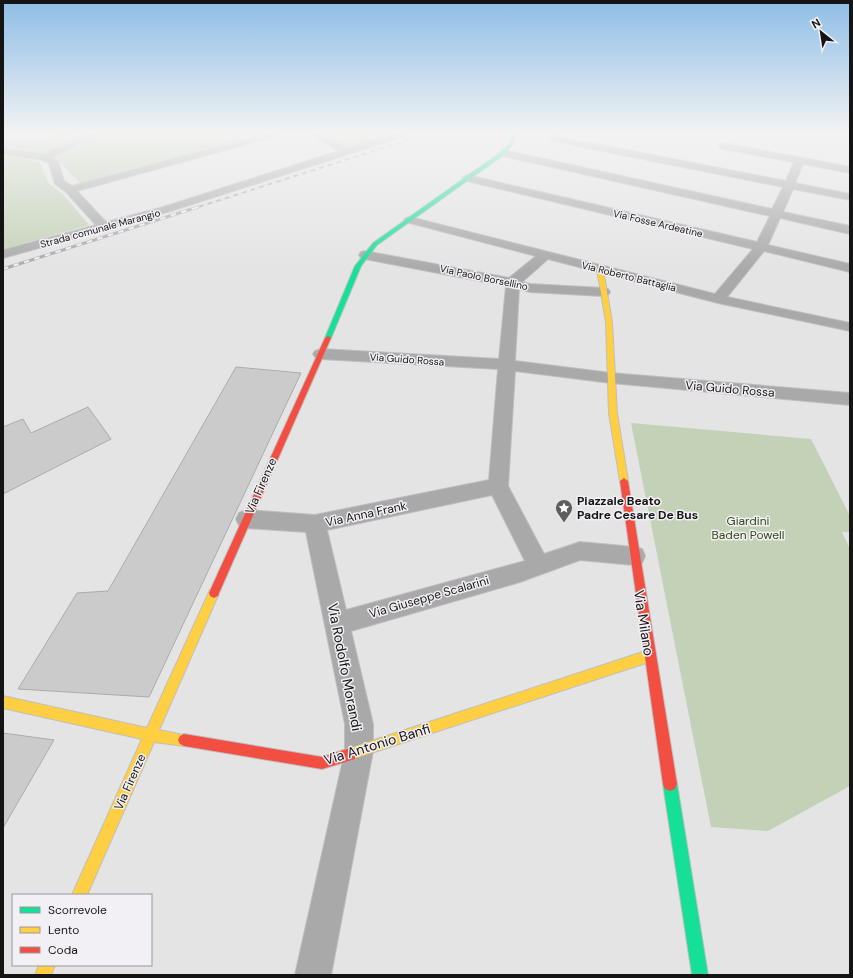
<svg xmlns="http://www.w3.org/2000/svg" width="853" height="978" font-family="'DM Sans',sans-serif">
	<rect width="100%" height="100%" fill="#e5e4e5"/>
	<path fill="#c3d1b6" d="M56,134L84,136L43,153L3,147V137L38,141Z
		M101,134H264L80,183L53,156Z
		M322,134H393L349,148Z
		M3,155L27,159L40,163L48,183L63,194L89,225L3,249Z
		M631,423L811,439L850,516V532H842L850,549V786L768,831L711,827Z"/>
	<path fill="#cccbcc" stroke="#acabac" d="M236,367L301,373L149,697L18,689L77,593L108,591Z
		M88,407L111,439L3,494V427L23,419L31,433Z
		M3,733L54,740L3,828Z"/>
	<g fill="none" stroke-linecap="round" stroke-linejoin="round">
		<defs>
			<path id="street" d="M89,134H100L52,157L58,161L64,181L72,186L264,134H278L277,136L77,191L106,222L163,207L339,151L310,134H321L348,148L393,134H406L405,136L171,211L3,258V250L96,225L66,192L55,184L49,163L42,160L3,154V148L43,154Z
				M555,136L786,181L794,162L723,149L718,146L723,143L850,167V173L803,164L795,183L850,194V200L793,189L783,212L850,226V234L780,218L768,245L850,264V272L764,251L727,297L850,323V331L718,303L548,259L522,282L530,284L603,288L608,289L610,292L608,295L603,296L530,292L519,289L515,361L611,373L850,393V405L611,383L515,371L508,486L544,554L580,542L634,547L642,549L645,556L642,563L634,565L580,560L520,582L351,631L373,724V751L331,975H295L345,751V724L306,532L246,528L239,525L236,519L239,513L246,510L315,515L489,480L498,369L321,359L315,357L313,354L315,351L321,349L499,359L506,286L365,259L361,258L359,255L361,252L365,251L509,278L536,256L406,222L404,220L406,218L410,217L715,294L753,249L467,181L462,178L467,175L757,242L770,216L503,156L498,153L503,150L772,209L783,187L552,141L550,139L552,137ZM492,495L525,561L346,610L327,530Z"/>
			<path id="fast" d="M513,134H517L513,144L505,154L377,245L361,266L331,338L328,340L326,339L325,338L355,266L373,243L501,152L509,144Z
				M670,777L675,779L677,784L708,975H692L663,784L665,779Z"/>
			<path id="slow" d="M600,267L603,269L612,322L617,413L628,481L624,484L620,481L609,413L606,322L597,269Z
				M214,588L218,590L219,593L159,730L188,736L190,740L188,744L184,746L154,742L87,895H72L142,739L3,708V696L147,728L210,590Z
				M649,650L653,652L655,656L653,660L649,662L350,760L345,759L344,754L345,749L350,748Z
				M39,965H55L51,975H35Z"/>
			<path id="jam" d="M328,336L331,338L219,593L218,596L214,598L210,596L209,593L325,338Z
				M624,478L628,481L677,784L675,789L670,791L665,789L663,784L620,481Z
				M184,734L322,757L350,748L355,749L356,754L355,759L322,769L184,746L180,744L178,740L180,736Z"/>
		</defs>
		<use href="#street" stroke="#c0bfc0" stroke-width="2"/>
		<use href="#fast" stroke="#c0bfc0" stroke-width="2"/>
		<use href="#slow" stroke="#c0bfc0" stroke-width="2"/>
		<use href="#jam" stroke="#c0bfc0" stroke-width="2"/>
		<use href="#street" fill="#aaa9aa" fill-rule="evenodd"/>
		<use href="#fast" fill="#16e098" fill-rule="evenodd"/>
		<use href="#slow" fill="#ffcf43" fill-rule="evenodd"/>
		<use href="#jam" fill="#f24e42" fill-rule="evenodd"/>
		<defs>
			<path id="rail-far1" d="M195,208L426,134"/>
			<path id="rail" d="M3,269L198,207"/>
		</defs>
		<use href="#rail-far1" stroke="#aaa" stroke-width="2"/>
		<use href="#rail" stroke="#aaa" stroke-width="3"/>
		<use href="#rail-far1" stroke="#f2f0f4" stroke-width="1.5" stroke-dasharray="4.5" stroke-linecap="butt"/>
		<use href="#rail" stroke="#f2f0f4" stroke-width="2" stroke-dasharray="5.5" stroke-linecap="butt"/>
	</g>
	<linearGradient id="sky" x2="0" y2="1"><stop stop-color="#8ebde7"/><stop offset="0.49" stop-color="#f3f3f3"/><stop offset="1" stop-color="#f3f3f3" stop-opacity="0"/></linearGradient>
	<rect width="853" height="271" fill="url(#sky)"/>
	<defs>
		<symbol id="sight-pin" viewBox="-11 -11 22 30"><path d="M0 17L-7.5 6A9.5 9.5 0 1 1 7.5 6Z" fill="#5e5d5e" stroke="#f2f0f4"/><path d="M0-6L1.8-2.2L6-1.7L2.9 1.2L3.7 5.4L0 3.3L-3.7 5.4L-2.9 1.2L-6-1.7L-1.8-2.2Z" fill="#fff"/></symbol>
	</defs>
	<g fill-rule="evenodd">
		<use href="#sight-pin" x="554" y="498" width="20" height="27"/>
	</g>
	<g text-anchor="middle" stroke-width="3" stroke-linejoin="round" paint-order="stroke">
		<g font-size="10" fill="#151415" stroke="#f2f0f4">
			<text transform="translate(658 223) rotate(13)" y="4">Via Fosse Ardeatine</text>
			<text transform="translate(100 228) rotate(-15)" y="4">Strada comunale Marangio</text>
			<text transform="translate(629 276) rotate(14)" y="4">Via Roberto Battaglia</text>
			<text transform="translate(484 277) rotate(12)" y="4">Via Paolo Borsellino</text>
			<text transform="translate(407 359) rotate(4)" y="4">Via Guido Rossa</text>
		</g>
		<g font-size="12" fill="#151415" stroke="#f2f0f4">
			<text transform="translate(730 389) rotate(5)" y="4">Via Guido Rossa</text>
			<text transform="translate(261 486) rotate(-66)" y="4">Via Firenze</text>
			<text transform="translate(366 514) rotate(-12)" y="4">Via Anna Frank</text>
			<text transform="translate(429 597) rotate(-16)" y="4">Via Giuseppe Scalarini</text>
			<text transform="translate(130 782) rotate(-66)" y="4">Via Firenze</text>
		</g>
		<g font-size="12" font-weight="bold" fill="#151415" stroke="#f2f0f4" text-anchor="start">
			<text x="577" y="505">Piazzale Beato<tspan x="577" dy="14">Padre Cesare De Bus</tspan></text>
		</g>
		<g font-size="12" fill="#304914" stroke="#f2f0f4">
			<text x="748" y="525">Giardini<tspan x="748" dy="14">Baden Powell</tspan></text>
		</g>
		<g font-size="14" fill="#151415" stroke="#f2f0f4">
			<text transform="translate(644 623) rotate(81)" y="5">Via Milano</text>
			<text transform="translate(345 667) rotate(79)" y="5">Via Rodolfo Morandi</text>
			<text transform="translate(377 744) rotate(-17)" y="5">Via Antonio Banfi</text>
		</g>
	</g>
	<rect width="853" height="978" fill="none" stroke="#151415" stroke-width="8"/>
	<rect x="12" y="894" width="140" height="72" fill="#f2f0f4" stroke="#9a989b"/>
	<rect x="20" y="907" width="20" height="6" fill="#16e098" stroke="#9a989b"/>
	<text x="48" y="914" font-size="12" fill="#151415">Scorrevole</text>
	<rect x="20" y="927" width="20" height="6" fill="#ffcf43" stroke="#9a989b"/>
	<text x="48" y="934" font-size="12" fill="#151415">Lento</text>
	<rect x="20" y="947" width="20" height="6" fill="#f24e42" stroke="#9a989b"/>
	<text x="48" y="954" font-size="12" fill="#151415">Coda</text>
	<g transform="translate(821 32) rotate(330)" stroke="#f2f0f4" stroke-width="3" paint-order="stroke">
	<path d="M0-3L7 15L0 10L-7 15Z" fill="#151415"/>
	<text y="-6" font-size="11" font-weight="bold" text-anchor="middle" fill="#151415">N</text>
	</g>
</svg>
